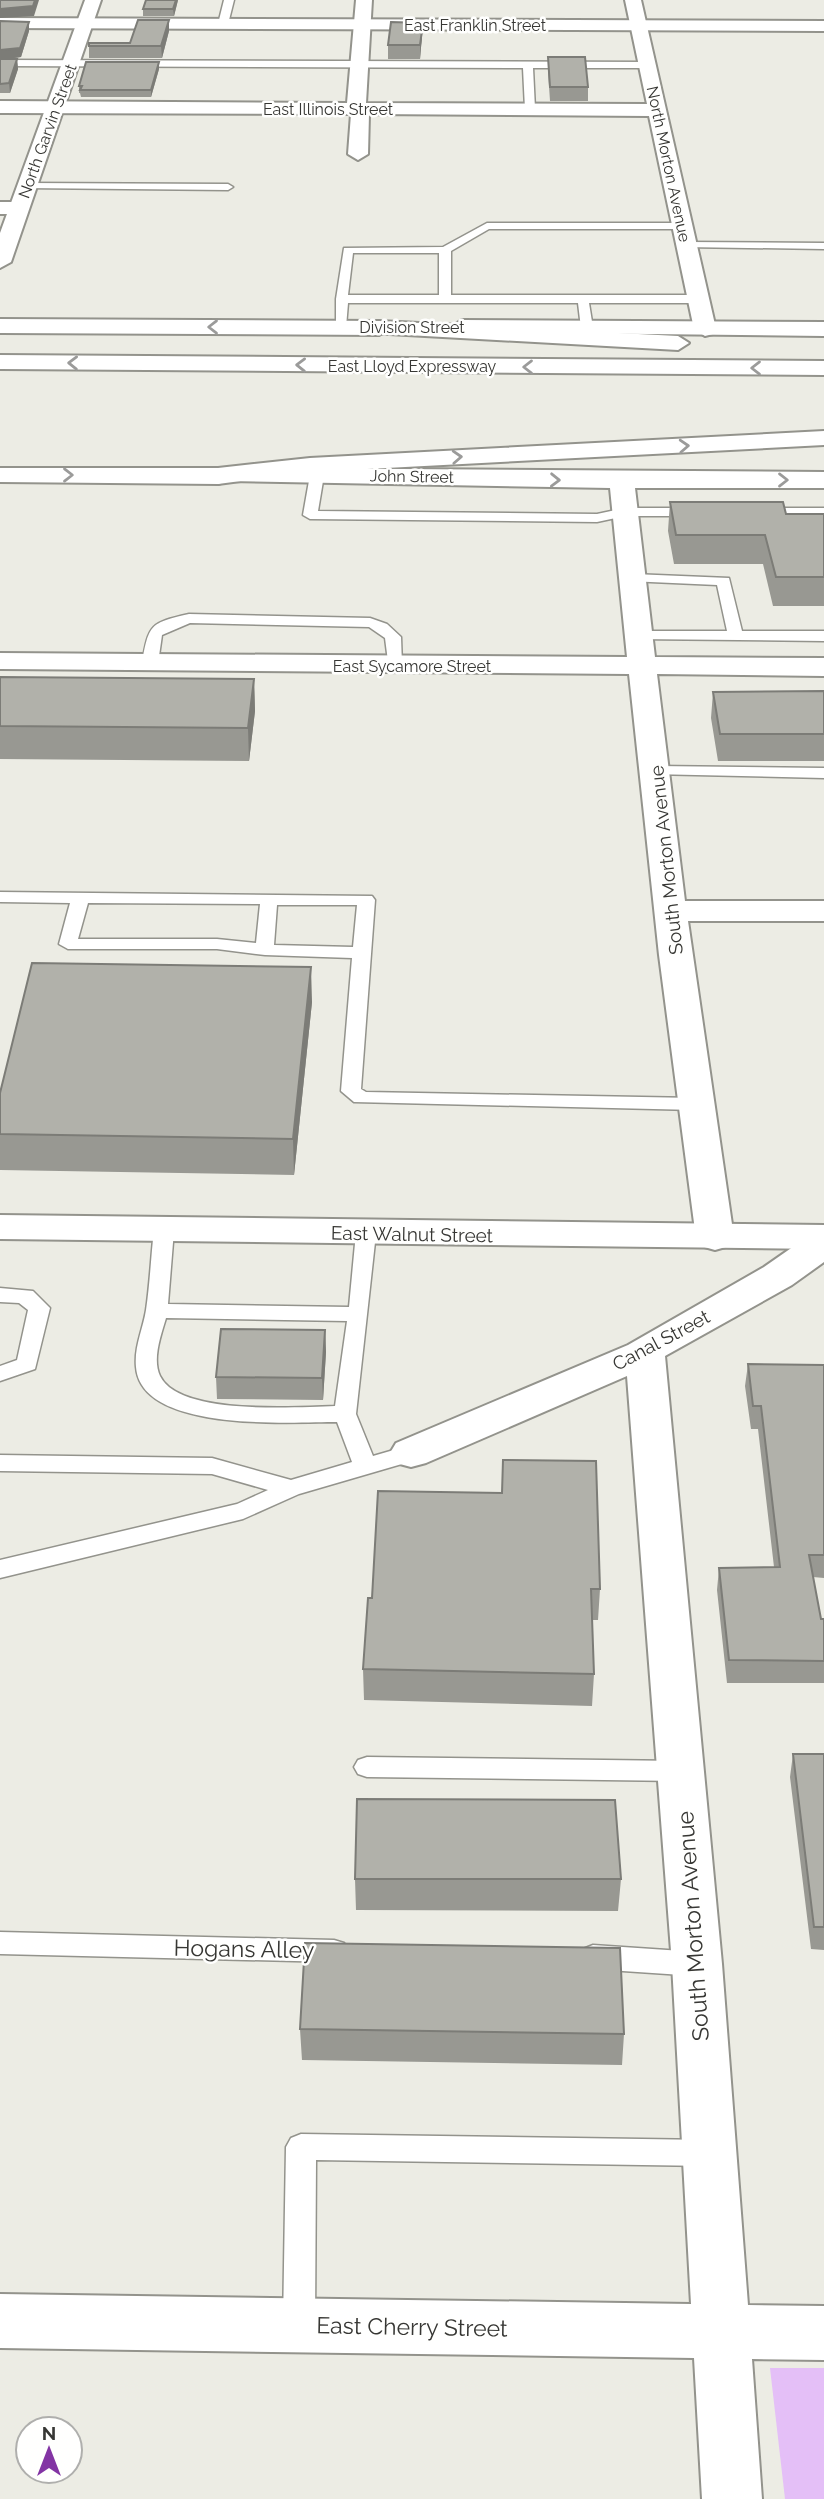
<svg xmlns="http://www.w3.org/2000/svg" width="824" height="2499" font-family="Raleway,sans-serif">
	<rect width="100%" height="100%" fill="#ecece4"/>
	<path fill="#e4bff7" d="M770,2368H824V2499H785Z"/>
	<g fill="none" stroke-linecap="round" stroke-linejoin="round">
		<defs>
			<path id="service" d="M224,0H234L228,24L223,27L218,24Z
				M0,60L648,62L653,65L648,68H533L535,109L530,112L525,109L523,68L0,66Z
				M27,183L228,184L233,187L228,190L23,188L22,186Z
				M487,223H683L689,226L683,229H489L451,251V295H699L705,299L699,303H589L593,328L587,332L581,328L578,303H348L346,327L336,330V299L344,248L443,247ZM353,253H439V295H348Z
				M687,242L824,243V249L683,247V243Z
				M317,471L324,475L318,511L597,514L625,508H696L703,512L696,516H625L597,522L310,519L303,515L310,475Z
				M760,508H824V516L755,515V509Z
				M633,574L729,578L742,631H824V641L634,639L631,636L639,631H727L717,585L628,581L626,578Z
				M189,614L370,618L387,624L401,637L402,666L394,671L389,669L385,638L369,627L190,623L162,635L158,663L155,666H145L142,663C149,624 150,623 189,614Z
				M656,766L824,768V778L650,774L648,771Z
				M0,892L372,896L375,900L361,1089L366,1092L695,1098L705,1104L695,1110L354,1102L341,1091L352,958L265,955L217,949H68L59,944L70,903L0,902ZM88,903L260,904L256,943L217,939H78ZM277,905H357L353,947L274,945Z
				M164,1224L174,1230L168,1304L349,1307L356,1233L359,1228H373L376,1233L356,1414L373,1456L411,1445L419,1447L422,1453L419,1459L299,1494L243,1519L0,1578V1560L237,1504L268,1490L212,1474L0,1471V1455L212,1458L291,1480L352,1462L337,1422C291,1422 141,1433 136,1367C134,1347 143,1329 146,1310C150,1283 151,1256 154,1230ZM166,1318L347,1321L335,1406C297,1407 179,1416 160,1376C152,1359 161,1335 166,1318Z
				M0,1288L33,1291L50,1308L35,1369L0,1381V1366L17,1360L28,1310L19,1303L0,1302Z
				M367,1757L681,1761L690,1764L694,1771L690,1778L681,1781L367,1777L358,1774L354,1767L358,1760Z
				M0,1932L334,1940L344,1943L348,1951L344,1959L334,1962L0,1954Z
				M593,1945L697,1952L707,1956L711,1964L707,1972L697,1976L593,1969L583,1965L579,1957L583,1949Z
				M301,2134L709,2140L719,2144L724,2153L719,2162L709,2166L316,2160L315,2325L310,2335L299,2340L288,2335L283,2325L286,2147L291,2138Z"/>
			<path id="minor" d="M356,0H372L366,103L647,104L625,0H641L716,329L713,334L705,336L694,329L649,116L369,114L368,154L358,160L348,154L351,114L0,113V101L347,103Z
				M0,202H19L29,208L19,214H0Z
				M237,468L824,472V488H635L655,657L824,658V676L657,674L685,901H824V921H688L734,1238L729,1246L715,1250L701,1246L696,1238L659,955L629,674L0,669V653L627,657L610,488L228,481L224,476L228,471Z
				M824,1232V1262L792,1285L665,1356L722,1964L748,2305L824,2306V2360L752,2359L762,2499H702L694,2358L0,2348V2294L691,2304L672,1964L627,1376L426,1463L411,1467L396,1463L390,1453L396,1443L628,1345L764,1267L810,1235Z"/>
			<path id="tertiary" d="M0,18L824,21V31L0,28Z
				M462,320L824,322V336L454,332L451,327Z"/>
			<path id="secondary" d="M85,0H101L11,262L0,268V233Z
				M0,319L379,321L390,328L379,335L0,333Z
				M0,468H218L227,471L231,476L227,481L218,484L0,482Z
				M0,1215L824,1225V1249L0,1239Z"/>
			<path id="motorway" d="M379,321L678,336L689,343L678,350L371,333L368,328Z
				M0,355L824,361V375L0,369Z
				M824,431V445L310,472L218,484L209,481L205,476L209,471L218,468L310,458Z"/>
		</defs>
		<use href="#service" stroke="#93938c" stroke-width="3"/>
		<use href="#minor" stroke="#93938c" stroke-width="4"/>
		<use href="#tertiary" stroke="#93938c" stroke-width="4"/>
		<use href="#secondary" stroke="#93938c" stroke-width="4"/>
		<use href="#motorway" stroke="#93938c" stroke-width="4"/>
		<use href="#service" fill="#fff" fill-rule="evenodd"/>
		<use href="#minor" fill="#fff" fill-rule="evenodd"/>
		<use href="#tertiary" fill="#fff" fill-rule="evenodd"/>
		<use href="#secondary" fill="#fff" fill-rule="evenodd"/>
		<use href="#motorway" fill="#fff" fill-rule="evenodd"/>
	</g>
	<path fill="#989892" d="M178,0L174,16H143V9Z
		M169,20V31L162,58H89V46L130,43Z
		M0,21L29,22V31L21,57L8,59H17L18,69L10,93H0Z
		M423,23L422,36L420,59H388V45Z
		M548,57L588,87V101H550L548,71Z
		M159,69L151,97H81L80,93H79V86Z
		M670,502L786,514H824V606H773L763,564H674L668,531Z
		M0,677L254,679L255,711L249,761L0,759Z
		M824,691V761H718L711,718L713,692Z
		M312,1002L294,1175L0,1170V1093Z
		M325,1330L326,1352L323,1400L217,1399L216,1377Z
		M748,1364L824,1365V1578L813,1577L821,1619H824V1683H727L717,1590L719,1568L774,1567L758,1429H751L745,1386Z
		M378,1491L600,1589L598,1620H592L594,1674L592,1706L364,1700L363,1669L372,1598Z
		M793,1754H824V1950L811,1949L790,1777Z
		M355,1879H621L618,1911L356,1910Z
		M300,2029L624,2034L622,2065L302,2060Z"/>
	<path fill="#7c7c77" d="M35,0H39L34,16L0,18V9Z
		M176,0H178L174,16L173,9Z
		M169,20V31L162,58L161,46Z
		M29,22V31L21,57L0,60V50Z
		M423,23L422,36L420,59V45Z
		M17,59L18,69L10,93L9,83Z
		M159,62V69L151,97V90Z
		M254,679L255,711L249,761L248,728Z
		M311,967L312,1002L294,1175L293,1139Z
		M325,1330L326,1352L323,1400L322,1378Z"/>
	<path fill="#b1b1aa" stroke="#7c7c77" stroke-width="2" d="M0,0H35L33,6L0,9Z
		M146,0H176L173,9H143Z
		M138,20H169L161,46H89V43H130Z
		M0,21L29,22L20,48L0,50Z
		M391,22L423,23L420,45H388Z
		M548,57H585L588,87H550Z
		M0,59H17L9,83L0,84Z
		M86,62H159L151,90H80L82,86H79Z
		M670,502H783L786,514H824V577H776L765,535H676Z
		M0,677L254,679L248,728L0,726Z
		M824,691V734H720L713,692Z
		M32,963L311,967L293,1139L0,1134V1093Z
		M221,1329L325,1330L322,1378L216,1377Z
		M748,1364L824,1365V1555H809L821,1619H824V1661L729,1660L719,1568L780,1567L761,1406H753Z
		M503,1460L596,1461L600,1589H591L594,1674L363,1669L368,1598H372L378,1491L502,1493Z
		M793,1754H824V1927H814Z
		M357,1799L615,1800L621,1879H355Z
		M305,1943L620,1948L624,2034L300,2029Z"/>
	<defs><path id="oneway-chevron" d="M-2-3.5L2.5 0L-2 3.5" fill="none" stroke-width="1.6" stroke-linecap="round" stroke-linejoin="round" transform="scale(1.75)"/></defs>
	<g stroke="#9b9b9a">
		<use href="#oneway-chevron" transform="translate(213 327) rotate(-180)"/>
		<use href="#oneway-chevron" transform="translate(73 363) rotate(-179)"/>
		<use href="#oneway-chevron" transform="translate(301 365) rotate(-179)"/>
		<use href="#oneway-chevron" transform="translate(528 367) rotate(-180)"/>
		<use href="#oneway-chevron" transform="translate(756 368) rotate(-180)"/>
		<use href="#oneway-chevron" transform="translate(684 446) rotate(-3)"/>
		<use href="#oneway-chevron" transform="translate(457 457) rotate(-3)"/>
		<use href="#oneway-chevron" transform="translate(68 475)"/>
		<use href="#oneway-chevron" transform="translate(555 480) rotate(1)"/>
		<use href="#oneway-chevron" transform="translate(783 480)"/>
	</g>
	<g text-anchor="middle" stroke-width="5" stroke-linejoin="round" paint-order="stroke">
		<g font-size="16" fill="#373734" stroke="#fffffe">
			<text x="475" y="31">East Franklin Street</text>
			<text x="328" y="115">East Illinois Street</text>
			<text transform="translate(47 131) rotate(-70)" y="6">North Garvin Street</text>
			<text transform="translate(669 164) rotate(78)" y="6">North Morton Avenue</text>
			<text x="412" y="333">Division Street</text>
			<text x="412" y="372">East Lloyd Expressway</text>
			<text transform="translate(412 476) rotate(1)" y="6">John Street</text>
			<text x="412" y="672">East Sycamore Street</text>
		</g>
		<g font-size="19" fill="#373734" stroke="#fffffe">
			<text transform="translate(666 860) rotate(-96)" y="7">South Morton Avenue</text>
			<text transform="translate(412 1234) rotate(1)" y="7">East Walnut Street</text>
			<text transform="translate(661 1340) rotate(-28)" y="7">Canal Street</text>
		</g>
		<g font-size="23" fill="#373734" stroke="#fffffe">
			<text transform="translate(693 1926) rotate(-94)" y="8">South Morton Avenue</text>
			<text transform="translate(244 1949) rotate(1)" y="8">Hogans Alley</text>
			<text transform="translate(412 2327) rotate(1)" y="8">East Cherry Street</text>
		</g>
	</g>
	<g transform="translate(49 2450)"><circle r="33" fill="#fffffe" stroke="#afafad" stroke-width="2"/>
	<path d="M0-5L12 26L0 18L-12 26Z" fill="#8334a4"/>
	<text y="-10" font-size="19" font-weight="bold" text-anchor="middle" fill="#373734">N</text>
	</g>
</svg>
